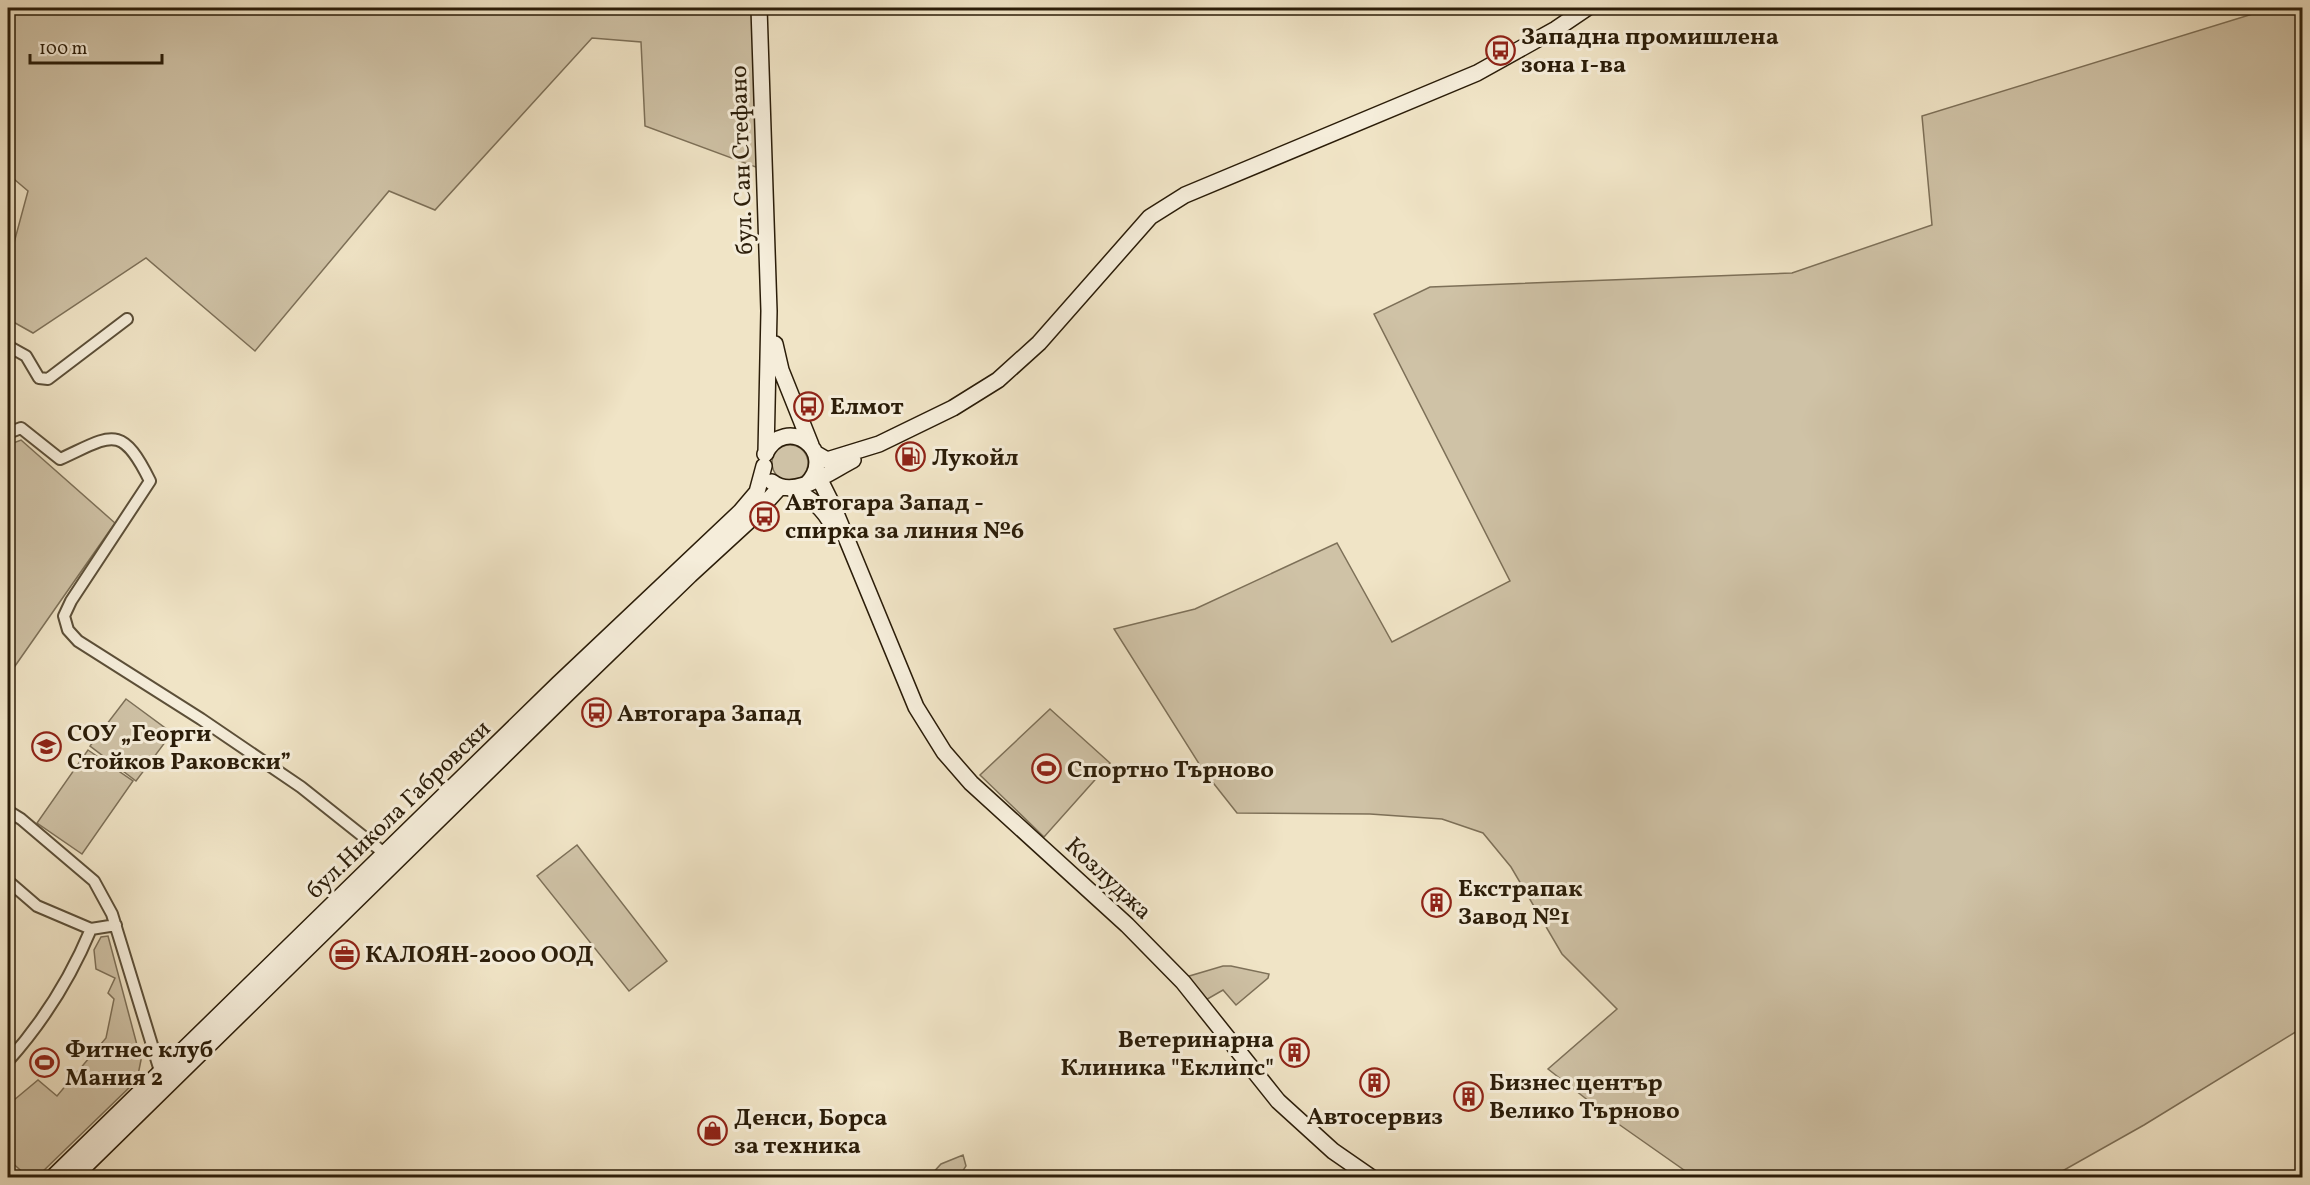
<svg xmlns="http://www.w3.org/2000/svg" width="2310" height="1185" font-family="Vollkorn,serif">
	<rect width="100%" height="100%" fill="#f0e4c6"/>
	<filter id="stains"><feTurbulence type="fractalNoise" baseFrequency=".00333" numOctaves="4"/><feColorMatrix values="0 0 0 0 .2 0 0 0 0 .09 0 0 0 0 .02 0 0 0 .5 -.17"/></filter>
	<radialGradient id="worn" r=".72"><stop offset=".6" stop-color="#630" stop-opacity="0"/><stop offset="1" stop-color="#630" stop-opacity=".3"/></radialGradient>
	<path fill="#cfc2a6" stroke="#7d7058" stroke-width="1.5" d="M8,8H759L764,170L645,126L641,42L592,38L435,210L389,191L255,351L146,258L33,333L8,319V265L28,191L8,174Z
		M2272,8H2302V1042L2297,1031L2144,1125L2050,1178L1694,1177L1617,1123L1548,1069L1617,1009L1562,954L1511,867L1483,833L1442,819L1370,814L1237,813L1203,770L1114,629L1195,609L1337,543L1392,642L1510,581L1374,314L1430,287L1792,273L1932,225L1922,116Z
		M21,440L115,523L8,676V445Z
		M772 463a18 18 0 1 1 36 0a18 18 0 1 1-36 0Z
		M126,699L172,733L136,781L90,746Z
		M1050,709L1110,763L1044,837L980,775Z
		M88,750L133,781L82,854L37,823Z
		M577,845L667,961L629,991L537,876Z
		M108,936L141,1060L137,1080L37,1177H28L8,1159V1105L38,1080L57,1096L106,1038L114,999L108,993L115,978L96,969L94,950L101,937Z
		M1223,966H1231L1269,974L1268,978L1236,1005L1223,990L1204,1001L1186,977Z
		M963,1155L966,1166L959,1177H929L941,1164Z"/>
	<g fill="none" stroke-linecap="round" stroke-linejoin="round">
		<defs>
			<path id="street" d="M8,346L26,356L39,378L48,379L127,319
				M8,433L21,428L60,459C111,436 121,422 150,481L71,601L64,616L68,630L78,641L201,719L301,787L384,853
				M8,811L21,819L94,881L112,914L160,1071L165,1076
				M8,881L37,906L91,929
				M8,1061C43,1022 71,977 91,929L116,925"/>
			<path id="secondary" d="M759,8L769,311L766,453
				M775,344L781,370L811,445
				M815,453L827,460L879,444L953,408L998,380L1039,343L1150,217L1185,195L1477,73L1556,29L1587,8
				M765,454C785,413 839,451 807,484
				M816,472L833,506L916,707L944,752L971,783L1127,925L1183,982L1278,1101L1333,1151L1372,1178
				M772,482C794,500 831,471 853,460
				M792,489C811,499 823,507 833,527
				M52,1178L558,684L740,512L757,492L764,466
				M73,1178L567,694L690,575L751,519L780,487"/>
		</defs>
		<use href="#street" stroke="#5c4f38" stroke-width="14"/>
		<use href="#secondary" stroke="#2b1d09" stroke-width="18"/>
		<use href="#street" stroke="#f5edda" stroke-width="10"/>
		<use href="#secondary" stroke="#f5edda" stroke-width="15"/>
	</g>
	<defs>
		<symbol id="bus-ring" viewBox="-11 -11 22 22"><circle r="9.5" fill="#f5edda" stroke="#8f2418" stroke-width="1.5"/><path d="M-5-6H5V4H4V6H2V4H-2V6H-4V4H-5ZM-3.5-4V0h7V-4ZM-3.5 1.2v1.5H-2V1.2ZM2 1.2v1.5H3.5V1.2Z" fill="#8f2418"/></symbol>
		<symbol id="fuel-ring" viewBox="-11 -11 22 22"><circle r="9.5" fill="#f5edda" stroke="#8f2418" stroke-width="1.5"/><path d="M-5.5-6h7V0h2V4h1.3V-2.5L3-4.5l.8-.8L6-3V5H2.5V1h-1V6h-7ZM-4.2-4.7v3.2H.2V-4.7Z" fill="#8f2418"/></symbol>
		<symbol id="school-ring" viewBox="-11 -11 22 22"><circle r="9.5" fill="#f5edda" stroke="#8f2418" stroke-width="1.5"/><path d="M0-5L7-2L0 1L-7-2ZM-4 1L0 2.5L4 1V4Q0 6-4 4Z" fill="#8f2418"/></symbol>
		<symbol id="stadium-ring" viewBox="-11 -11 22 22"><circle r="9.5" fill="#f5edda" stroke="#8f2418" stroke-width="1.5"/><path d="M0-5a6.5 5 0 1 0 0 10a6.5 5 0 1 0 0-10ZM-3.5-1.8h7v3.6h-7Z" fill="#8f2418"/></symbol>
		<symbol id="building-ring" viewBox="-11 -11 22 22"><circle r="9.5" fill="#f5edda" stroke="#8f2418" stroke-width="1.5"/><path d="M-4-6H4V6H1V3H-1V6H-4ZM-2.5-4.3h1.7v1.8h-1.7ZM.8-4.3h1.7v1.8H.8ZM-2.5-1h1.7V.8h-1.7ZM.8-1h1.7V.8H.8Z" fill="#8f2418"/></symbol>
		<symbol id="office-ring" viewBox="-11 -11 22 22"><circle r="9.5" fill="#f5edda" stroke="#8f2418" stroke-width="1.5"/><path d="M-6-3h4V-5.5h4V-3h4V5H-6ZM-1-4.5V-3h2v-1.5ZM-6 0V1H6V0Z" fill="#8f2418"/></symbol>
		<symbol id="shop-ring" viewBox="-11 -11 22 22"><circle r="9.5" fill="#f5edda" stroke="#8f2418" stroke-width="1.5"/><path d="M-5-2.5h2.3a2.7 3.5 0 0 1 5.4 0H5L5.5 6h-11ZM-1.5-2.5h3a1.5 2.3 0 0 0-3 0Z" fill="#8f2418"/></symbol>
	</defs>
	<g fill-rule="evenodd">
		<use href="#bus-ring" x="1484" y="34" width="33" height="33"/>
		<use href="#bus-ring" x="792" y="390" width="33" height="33"/>
		<use href="#fuel-ring" x="894" y="440" width="33" height="33"/>
		<use href="#bus-ring" x="748" y="500" width="33" height="33"/>
		<use href="#bus-ring" x="580" y="696" width="33" height="33"/>
		<use href="#school-ring" x="30" y="730" width="33" height="33"/>
		<use href="#stadium-ring" x="1030" y="752" width="33" height="33"/>
		<use href="#building-ring" x="1420" y="886" width="33" height="33"/>
		<use href="#office-ring" x="328" y="938" width="33" height="33"/>
		<use href="#building-ring" x="1278" y="1036" width="33" height="33"/>
		<use href="#stadium-ring" x="28" y="1046" width="33" height="33"/>
		<use href="#building-ring" x="1358" y="1066" width="33" height="33"/>
		<use href="#building-ring" x="1452" y="1080" width="33" height="33"/>
		<use href="#shop-ring" x="696" y="1114" width="33" height="33"/>
	</g>
	<g text-anchor="middle" stroke-width="6" stroke-linejoin="round" paint-order="stroke">
		<g font-size="24" font-weight="bold" fill="#2b1d09" stroke="#f5edda" text-anchor="start">
			<text x="1521" y="44">Западна промишлена<tspan x="1521" dy="28">зона 1-ва</tspan></text>
			<text x="830" y="414">Елмот</text>
			<text x="932" y="465">Лукойл</text>
			<text x="785" y="510">Автогара Запад -<tspan x="785" dy="28">спирка за линия №6</tspan></text>
			<text x="617" y="721">Автогара Запад</text>
			<text x="67" y="741">СОУ „Георги<tspan x="67" dy="28">Стойков Раковски”</tspan></text>
			<text x="1067" y="777">Спортно Търново</text>
			<text x="1458" y="896">Екстрапак<tspan x="1458" dy="28">Завод №1</tspan></text>
			<text x="365" y="962">КАЛОЯН-2000 ООД</text>
			<text x="1274" y="1047" text-anchor="end">Ветеринарна<tspan x="1274" dy="28">Клиника "Еклипс"</tspan></text>
			<text x="65" y="1057">Фитнес клуб<tspan x="65" dy="28">Мания 2</tspan></text>
			<text x="1489" y="1090">Бизнес център<tspan x="1489" dy="28">Велико Търново</tspan></text>
			<text x="1375" y="1124" text-anchor="middle">Автосервиз</text>
			<text x="734" y="1125">Денси, Борса<tspan x="734" dy="28">за техника</tspan></text>
		</g>
		<g font-size="24" fill="#2b1d09" stroke="#f5edda">
			<text transform="translate(741 160) rotate(-92)" y="8">бул. Сан Стефано</text>
			<text transform="translate(398 809) rotate(-44)" y="8">бул.Никола Габровски</text>
			<text transform="translate(1109 878) rotate(43)" y="8">Козлуджа</text>
		</g>
	</g>
	<rect width="2310" height="1185" fill="none" stroke="#f0e4c6" stroke-width="30"/>
	<rect x="9" y="9" width="2292" height="1167" fill="none" stroke="#2b1d09" stroke-width="3"/>
	<rect x="15" y="15" width="2280" height="1155" fill="none" stroke="#2b1d09" stroke-width="1.5"/>
	<path d="M30 54v9h132v-9" fill="none" stroke="#2b1d09" stroke-width="3"/>
	<text x="39" y="54" font-size="18" fill="#2b1d09" stroke="#f5edda" stroke-width="4.5" paint-order="stroke">100 m</text>
	<rect width="100%" height="100%" filter="url(#stains)"/>
	<rect width="100%" height="100%" fill="url(#worn)"/>
</svg>
